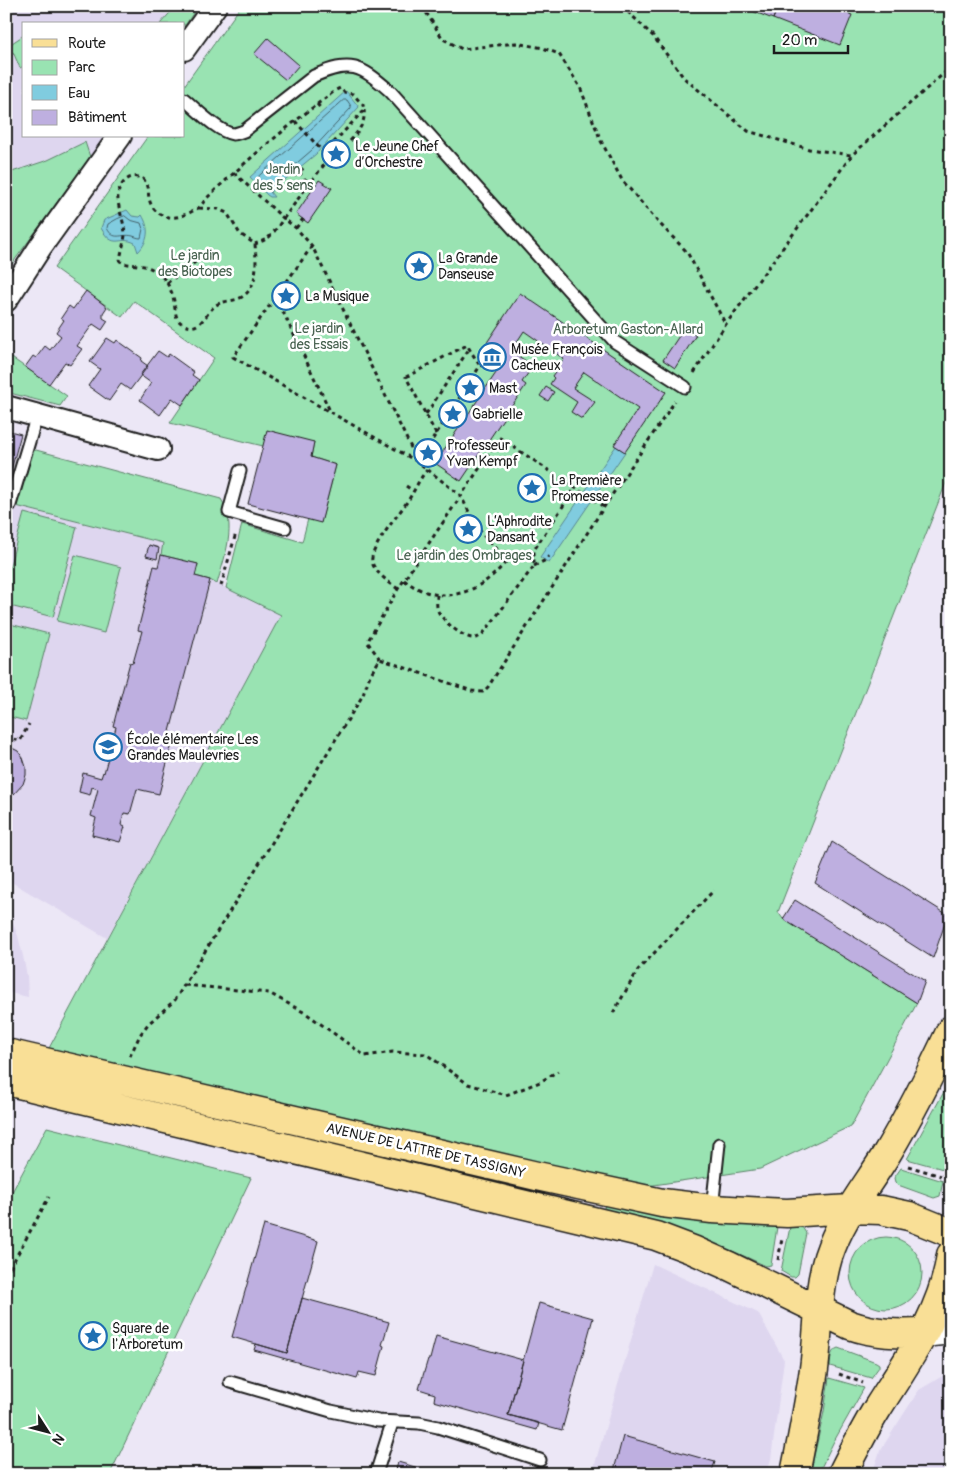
<svg xmlns="http://www.w3.org/2000/svg" width="957" height="1480" font-family="Pangolin,sans-serif">
	<rect width="100%" height="100%" fill="#ece7f6"/>
	<filter id="ink" filterUnits="userSpaceOnUse"><feTurbulence type="fractalNoise" baseFrequency=".02" numOctaves="2"/><feDisplacementMap in="SourceGraphic" scale="10" xChannelSelector="R" yChannelSelector="G"/><feConvolveMatrix kernelMatrix="1 2 1 2 8 2 1 2 1" color-interpolation-filters="sRGB"/></filter>
	<g filter="url(#ink)">
		<path fill="#ded6ef" d="M6,6H198L184,27V24H24V136H105L6,272Z
			M6,504L164,543L162,555L198,564L195,576L210,580L281,615L107,938L6,879Z
			M6,907L18,936L23,956L27,976L28,997L6,992Z
			M653,1264L758,1313L784,1360L771,1459L766,1474H592Z
			M951,1371V1474H872L880,1451L919,1390Z"/>
		<path fill="#99e3b2" stroke="#5a8067" d="M176,6H198L184,27V24H160Z
			M241,6H951V470L778,912L783,919L917,1003L851,1126L760,1169L634,1188L48,1050L281,615L226,588L242,524L302,542L308,519L321,522L336,465L311,457L314,442L263,446L170,423L214,358L134,301L122,317L54,268L148,136H184V86Z
			M24,35V66L20,68L13,52L6,54V41L9,45Z
			M85,142L90,157L6,272V174L48,160Z
			M6,354L67,396L60,406L6,392Z
			M36,450L221,499C238,525 224,558 217,584L210,580L195,576L198,564L161,555L163,543L16,506L33,451Z
			M24,513L77,527L53,617L6,605V580Z
			M75,555L121,567L104,633L57,621Z
			M6,623L49,634L26,721L6,716Z
			M951,1079V1123L943,1169L907,1159Z
			M47,1127L251,1178L110,1474H6V1203Z
			M901,1168L943,1181L940,1196L934,1198L898,1185L895,1182L894,1178Z
			M605,1204L705,1222L777,1227L771,1265L766,1266C715,1242 660,1223 605,1209L604,1208Z
			M790,1227H802L806,1233L798,1274L795,1277H791L781,1271Z
			M850 1273a36 36 0 1 1 72 0a36 36 0 1 1-72 0Z
			M838,1348L876,1362L879,1364V1367L871,1378L830,1366C831,1358 830,1351 838,1348Z
			M829,1378L864,1388L833,1443L818,1474H810L824,1412Z"/>
		<path fill="#80ccdf" stroke="#588691" d="M346,91L359,107L316,154L270,192L274,197H270L267,195L250,177Z
			M127,210L132,216L140,217L142,215C150,228 149,241 138,252L135,243C119,235 114,251 101,228L104,220Z
			M616,446L625,452L549,563L540,557Z"/>
		<g fill="none" stroke-linecap="round" stroke-linejoin="round">
			<path stroke="#44626a" stroke-width="1" d="M344,100H347L351,106V108L312,150L269,187H266L258,179L259,176Z
				M125,216L130,220L141,223L143,229L141,238C138,238 136,237 133,236C121,233 114,242 107,228L108,224L117,219Z"/>
		</g>
		<path fill="#beafe0" stroke="#1c1c1c" d="M754,6H778L773,19L752,11Z
			M778,6H828L852,15L840,45L773,19Z
			M268,38L299,65L286,80L254,54Z
			M319,180L332,188L308,223L296,214Z
			M86,291L107,307L103,313V318L108,321L102,330L93,324L77,346L82,349L70,365L65,362L49,384L25,367L33,356L36,358L45,346L50,350L61,336L56,332L64,320L61,318L69,306L73,309Z
			M520,293L666,392L625,452L614,445L638,409L584,372L573,388L595,402L582,419L571,412L577,402L550,384L554,378L552,376L564,359L524,331L511,351L533,366L522,382L526,385L461,481L435,463L498,370L478,356Z
			M685,327L696,335L675,368L663,360Z
			M107,338L115,343L117,340L142,358L141,361L148,366L130,390L121,384L109,401L88,386L100,369L90,362Z
			M158,351L167,357L169,354L194,372L192,375L199,380L182,405L172,398L160,415L140,400L151,383L140,375Z
			M546,387L554,392L548,401L540,396Z
			M6,430L21,434L6,488Z
			M267,430L314,442L311,457L336,465L321,523L248,504Z
			M149,545L159,548L157,559L146,556Z
			M161,555L198,564L195,576L210,580L168,739L173,740L159,794L137,789L130,814L124,813L121,825L125,827L120,842L92,835L96,818L91,816L98,789L92,787L90,795L79,792L83,773L101,778L103,772L104,773L116,727L113,726L130,662L133,663L142,631L138,630L154,566L158,567Z
			M6,745L18,751L23,758L26,767V775L23,784L14,794L6,797Z
			M832,842L948,915L933,958L815,883Z
			M795,900L925,981L917,1003L783,919Z
			M264,1225L318,1241L287,1353L232,1337Z
			M302,1298L389,1322L382,1345L384,1346L376,1376L359,1372L357,1379L254,1350L256,1344L287,1353Z
			M539,1303L593,1318L562,1430L508,1415Z
			M436,1336L523,1360L508,1415L539,1423L537,1430L434,1401L435,1394L419,1389L428,1359H430Z
			M623,1436L715,1462L711,1474H613Z
			M398,1462L439,1474H395Z"/>
		<g fill="none" stroke-linecap="round" stroke-linejoin="round">
			<defs>
				<path id="service" d="M184,99C195,108 218,132 233,134C237,134 240,132 244,131L314,76C351,60 360,65 390,91L615,342L685,387
					M240,471L229,512L285,528
					M10,505L37,415
					M712,1209L719,1144
					M230,1382L331,1411L378,1421L419,1423L438,1427L540,1460
					M376,1474L392,1423"/>
				<path id="minor" d="M184,49L215,6
					M6,300L41,246L120,136
					M6,407L158,449"/>
				<path id="tertiary" d="M923,1333L951,1330"/>
				<path id="primary" d="M6,1053L537,1176L662,1203L712,1209L766,1212L787,1213L850,1209L881,1210L909,1216L951,1233
					M6,1081L656,1236L693,1250L729,1266L850,1325C876,1334 897,1334 923,1333
					M795,1474C802,1439 809,1404 814,1369C819,1332 817,1293 828,1257C841,1217 865,1189 886,1155C910,1115 931,1073 951,1030
					M842,1474C853,1452 864,1430 877,1409C907,1361 943,1313 951,1255"/>
			</defs>
			<use href="#service" stroke="#1c1c1c" stroke-width="15"/>
			<use href="#minor" stroke="#1c1c1c" stroke-width="26"/>
			<use href="#tertiary" stroke="#1c1c1c" stroke-width="31"/>
			<use href="#primary" stroke="#1c1c1c" stroke-width="31"/>
			<path stroke="#1c1c1c" stroke-width="3" stroke-dasharray="4 4" stroke-linecap="butt" d="M422,6L443,39L462,49L516,43L543,48L559,54L580,87L601,141L622,180L658,222L687,252L725,323
				M622,6L653,36L684,78L748,131L809,149L851,155
				M317,104L322,110
				M295,121L324,153
				M350,141C358,132 366,122 364,110
				M299,172L309,184
				M234,173L283,218L296,228L312,246L418,462L461,496L473,520L484,536L493,546L509,558L515,559L528,556L534,550
				M294,176L305,167
				M254,192L262,184
				M199,208L218,209L227,213L240,234L255,244C256,258 258,276 250,289C240,304 228,298 216,305C206,312 200,334 183,324C173,319 176,306 173,297C172,292 169,287 167,283C160,272 150,266 138,265C131,264 127,265 120,261C121,252 124,244 125,235C125,217 109,196 125,181C132,174 145,175 148,187C149,190 148,194 149,198C152,215 170,221 184,215C189,213 194,211 198,208C202,206 204,200 208,197C216,189 225,181 233,174C266,144 301,116 336,90L340,88L345,93L353,94L363,105L364,110L324,153L328,160L309,184L273,233C268,239 263,241 255,244
				M296,228L303,219
				M312,246L233,357L418,462L480,366L488,363
				M167,283L194,263L204,254
				M276,297L330,411
				M694,373L726,324L852,155L951,67
				M472,379L485,389
				M426,414L469,349
				M447,418L459,426
				M436,434L406,377L467,345L480,366
				M476,459L483,464
				M406,486L413,491
				M534,566L546,560L549,556
				M404,580C442,609 482,593 509,558
				M221,586L236,533
				M398,589C389,582 375,573 372,562C369,548 401,512 409,499C416,488 418,481 427,470
				M437,595C437,600 436,606 438,611C442,620 464,640 475,638C480,638 484,632 487,629L534,566V550L575,488
				M380,659L368,643L369,639L398,589L500,438L604,507
				M6,737L20,741L29,724
				M185,985L269,993L307,1014L365,1056L393,1052L426,1054L468,1084L506,1095L540,1082L558,1071
				M613,1013L638,970L714,890
				M130,1056L140,1035L148,1024L175,1000L363,695L370,675L380,659L472,691L483,692L488,687L604,507L675,401
				M908,1166L941,1176
				M778,1260L782,1239
				M6,1275L49,1197
				M839,1374L863,1383"/>
			<use href="#service" stroke="#fff" stroke-width="11"/>
			<use href="#minor" stroke="#fff" stroke-width="22"/>
			<use href="#tertiary" stroke="#fff" stroke-width="28"/>
			<use href="#primary" stroke="#f9df96" stroke-width="28"/>
		</g>
	</g>
	<defs>
		<symbol id="sight-ring" viewBox="-11 -11 22 22"><circle r="9.5" fill="#fff" stroke="#1f6fb2" stroke-width="1.5"/><path d="M0-6L1.8-2.2L6-1.7L2.9 1.2L3.7 5.4L0 3.3L-3.7 5.4L-2.9 1.2L-6-1.7L-1.8-2.2Z" fill="#1f6fb2"/></symbol>
		<symbol id="museum-ring" viewBox="-11 -11 22 22"><circle r="9.5" fill="#fff" stroke="#1f6fb2" stroke-width="1.5"/><path d="M0-6L6-3V-2H-6V-3ZM-5-1h2V3h-2ZM-1-1h2V3h-2ZM3-1h2V3H3ZM-6 4H6V6H-6Z" fill="#1f6fb2"/></symbol>
		<symbol id="school-ring" viewBox="-11 -11 22 22"><circle r="9.5" fill="#fff" stroke="#1f6fb2" stroke-width="1.5"/><path d="M0-5L7-2L0 1L-7-2ZM-4 1L0 2.5L4 1V4Q0 6-4 4Z" fill="#1f6fb2"/></symbol>
	</defs>
	<g fill-rule="evenodd">
		<use href="#sight-ring" x="320" y="138" width="32" height="32"/>
		<use href="#sight-ring" x="403" y="250" width="32" height="32"/>
		<use href="#sight-ring" x="270" y="280" width="32" height="32"/>
		<use href="#museum-ring" x="476" y="341" width="32" height="32"/>
		<use href="#sight-ring" x="454" y="372" width="32" height="32"/>
		<use href="#sight-ring" x="437" y="398" width="32" height="32"/>
		<use href="#sight-ring" x="412" y="437" width="32" height="32"/>
		<use href="#sight-ring" x="516" y="472" width="32" height="32"/>
		<use href="#sight-ring" x="452" y="513" width="32" height="32"/>
		<use href="#school-ring" x="92" y="731" width="32" height="32"/>
		<use href="#sight-ring" x="77" y="1320" width="32" height="32"/>
	</g>
	<g text-anchor="middle" stroke-width="5" stroke-linejoin="round" paint-order="stroke">
		<g font-size="14" fill="#1c1c1c" stroke="#fff" text-anchor="start">
			<text x="355" y="151">Le Jeune Chef<tspan x="355" dy="16">d’Orchestre</tspan></text>
			<text x="438" y="263">La Grande<tspan x="438" dy="16">Danseuse</tspan></text>
			<text x="305" y="301">La Musique</text>
			<text x="511" y="354">Musée François<tspan x="511" dy="16">Cacheux</tspan></text>
			<text x="489" y="393">Mast</text>
			<text x="472" y="419">Gabrielle</text>
			<text x="447" y="450">Professeur<tspan x="447" dy="16">Yvan Kempf</tspan></text>
			<text x="551" y="485">La Première<tspan x="551" dy="16">Promesse</tspan></text>
			<text x="487" y="526">L’Aphrodite<tspan x="487" dy="16">Dansant</tspan></text>
			<text x="127" y="744">École élémentaire Les<tspan x="127" dy="16">Grandes Maulevries</tspan></text>
			<text x="112" y="1333">Square de<tspan x="112" dy="16">l'Arboretum</tspan></text>
		</g>
		<g font-size="14" fill="#486250" stroke="#fff">
			<text x="283" y="174">Jardin<tspan x="283" dy="16">des 5 sens</tspan></text>
			<text x="195" y="260">Le jardin<tspan x="195" dy="16">des Biotopes</tspan></text>
			<text x="319" y="333">Le jardin<tspan x="319" dy="16">des Essais</tspan></text>
			<text x="628" y="334">Arboretum Gaston-Allard</text>
			<text x="464" y="560">Le jardin des Ombrages</text>
		</g>
		<g font-size="14" fill="#1c1c1c" stroke="#fff">
			<text transform="translate(426 1150) rotate(13)" y="5">AVENUE DE LATTRE DE TASSIGNY</text>
		</g>
	</g>
	<rect width="957" height="1480" fill="none" stroke="#fff" stroke-width="25"/>
	<rect x="12" y="12" width="932" height="1455" fill="none" stroke="#1c1c1c" stroke-width="2" filter="url(#ink)"/>
	<rect x="22" y="22" width="162" height="115" fill="#ffffff" stroke="#a4a4a4"/>
	<rect x="32" y="39" width="25" height="8" fill="#f9df96" stroke="#a4a4a4"/>
	<text x="68" y="48" font-size="15" fill="#1c1c1c">Route</text>
	<rect x="32" y="60" width="25" height="15" fill="#99e3b2" stroke="#a4a4a4"/>
	<text x="68" y="72" font-size="15" fill="#1c1c1c">Parc</text>
	<rect x="32" y="85" width="25" height="15" fill="#80ccdf" stroke="#a4a4a4"/>
	<text x="68" y="98" font-size="15" fill="#1c1c1c">Eau</text>
	<rect x="32" y="110" width="25" height="15" fill="#beafe0" stroke="#a4a4a4"/>
	<text x="68" y="122" font-size="15" fill="#1c1c1c">Bâtiment</text>
	<g transform="translate(48 1432) rotate(126)" stroke="#ffffff" stroke-width="4" paint-order="stroke">
	<path d="M0-4L9 19L0 12L-9 19Z" fill="#1c1c1c"/>
	<text y="-8" font-size="14" font-weight="bold" text-anchor="middle" fill="#1c1c1c">N</text>
	</g>
	<path d="M774 45v8h74v-8" fill="none" stroke="#1c1c1c" stroke-width="2.5"/>
	<text x="782" y="45" font-size="15" fill="#1c1c1c" stroke="#ffffff" stroke-width="4" paint-order="stroke">20 m</text>
</svg>
